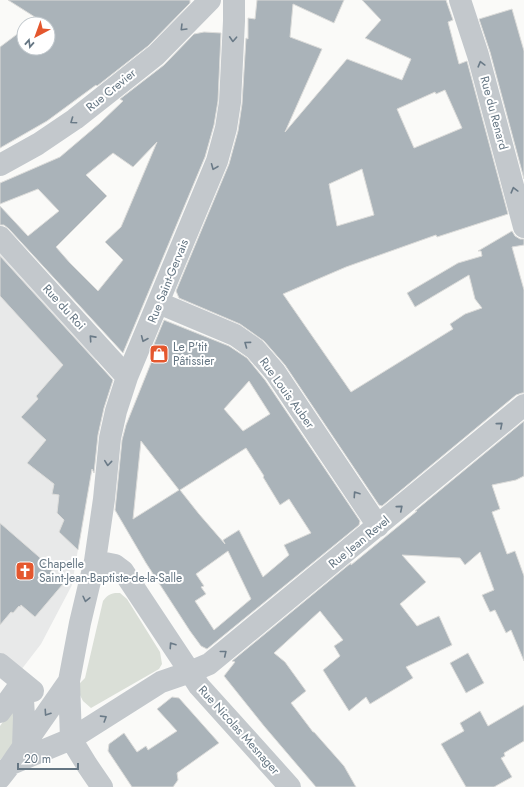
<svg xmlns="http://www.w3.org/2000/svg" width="524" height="787" font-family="Jost,sans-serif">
	<rect width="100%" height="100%" fill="#fafaf8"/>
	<path fill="#e8e9e9" d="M0,250L98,358L75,379L52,378L36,396L95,448L72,585L41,644L21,670L0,655Z"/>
	<path fill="#dadfd7" d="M115,593H120L127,599L160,652L162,664L159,669L91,708L83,701L76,687L85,678L103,601C107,596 109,594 115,593Z
		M15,705L13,743L11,747L0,760V726Z"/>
	<path fill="#aab3b9" stroke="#dcdcda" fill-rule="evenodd" d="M8,0H190V3L148,46L97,86L96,85L47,121L0,148V47L24,29V48H48V24H31L38,19Z
		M257,0H344L334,23L293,4L290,37L322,49L285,132L347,59L402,80L411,59L365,38L381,20L362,0H446L453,20L448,22L459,64L467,61L508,214L437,237L436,235L346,267L283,294L351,392L453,329L450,324L465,314L482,308L475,299L469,275L415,307L407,293L458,263L482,256L481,251H478L512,231L515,236L520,239H524V245L512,247L524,290V393H522L516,395L382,506L379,505L285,365L264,341L240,324L179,298L176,291L229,164L238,131L242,104L246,38L248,39V18L255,19ZM445,90L462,128L414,148L397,109L435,92L436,94ZM362,169L374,215L337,226L329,184Z
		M512,9L524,51V179L490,52L479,19Z
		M204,32L221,33L218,101L214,125L205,157L123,353L9,229L4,225H0V206L28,236L59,211L38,189L0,204V183L60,157L100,123L123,101L120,99L164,65L194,34ZM157,142L121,227L105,242L123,260L98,291L70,263L56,247L107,196L86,175L113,153L133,167Z
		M0,256L113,380L104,408L98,435L94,473L92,469L78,550L59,532L64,520L57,513L59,495L52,494L54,484L27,463L46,440L21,417L38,399L36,396L63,365L0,296Z
		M164,320L229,346L247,358L265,380L360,521L359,525L207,649L201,646L190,631L146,563L115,510L122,440L126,425L157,348L152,349ZM249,381L270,414L243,431L224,409ZM141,441L179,490L133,519ZM246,448L264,476L263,477L280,505L289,499L311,533L284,545L289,555L263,577L239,530L223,540L225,544L199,514L180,490ZM228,551L251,599L214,630L195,601L206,594L201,587L204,586L196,574Z
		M524,421V476L516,480L492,485L500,509L492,512L507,554L515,551L524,576V661L511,630L506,633L495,610L490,612L482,595L494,590L480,552L465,565L460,558L402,555L426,582L400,604L417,626L439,616L452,645L406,667L413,678L370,704L366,697L349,711L323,670L340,656L334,646L343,640L320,611L274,653L285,662L306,691L291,703L313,732H314L344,766L356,787H316L264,726L224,676L235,662L232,661L351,563V565L417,511H415Z
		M0,523L53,569L50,573L63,584L35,617L21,605L20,607L19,606L13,613L11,612L0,625Z
		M468,653L484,683L466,693L450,663Z
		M172,697L179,698L219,743L177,773L178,780L173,787H132L108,751L109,744L124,733L137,752L146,746L148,750L177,731L157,709Z
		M524,705V741L504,753L505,756L501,758L512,777L494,787H466L441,744L464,731L460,723L480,711L488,726Z"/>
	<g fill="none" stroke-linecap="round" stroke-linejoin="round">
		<path stroke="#c3c8cc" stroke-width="22" d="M460,0L478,55L524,227
			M0,165L38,144L75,119L156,55L210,0
			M0,237L127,377
			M159,303L235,335L255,349L275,372L378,526
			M0,664L33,691
			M22,682L24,717L23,747
			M0,712L22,682
			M11,764L71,739L161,682L190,672L123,571L115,565L95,561
			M0,778L11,764L69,681
			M102,787L87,765L71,739L69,681L80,623L90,581L95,561L104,499L110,438L116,411L127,377L217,161L226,128L230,102L234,21V0
			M290,787L199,686L190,672L209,664L524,405"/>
	</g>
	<defs><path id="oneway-chevron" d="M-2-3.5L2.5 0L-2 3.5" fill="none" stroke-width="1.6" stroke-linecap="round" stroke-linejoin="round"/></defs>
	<g stroke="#6a7a87">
		<use href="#oneway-chevron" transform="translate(183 28) rotate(135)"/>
		<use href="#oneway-chevron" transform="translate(233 39) rotate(93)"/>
		<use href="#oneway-chevron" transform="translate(481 64) rotate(-105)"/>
		<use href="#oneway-chevron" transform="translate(73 121) rotate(145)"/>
		<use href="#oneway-chevron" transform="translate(214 167) rotate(112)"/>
		<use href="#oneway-chevron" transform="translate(514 190) rotate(-105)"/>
		<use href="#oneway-chevron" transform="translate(92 338) rotate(-132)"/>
		<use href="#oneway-chevron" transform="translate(144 339) rotate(113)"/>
		<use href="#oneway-chevron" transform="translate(247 344) rotate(-144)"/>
		<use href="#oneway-chevron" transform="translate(500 425) rotate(-40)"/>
		<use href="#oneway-chevron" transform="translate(108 463) rotate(96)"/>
		<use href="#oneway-chevron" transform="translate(356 494) rotate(-124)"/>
		<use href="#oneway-chevron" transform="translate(400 508) rotate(-40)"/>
		<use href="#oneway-chevron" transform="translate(86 599) rotate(103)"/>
		<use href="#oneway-chevron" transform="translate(172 645) rotate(-124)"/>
		<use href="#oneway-chevron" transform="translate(224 653) rotate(-39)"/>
		<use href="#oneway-chevron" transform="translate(47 713) rotate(124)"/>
		<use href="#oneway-chevron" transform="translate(104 718) rotate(-32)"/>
	</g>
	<defs>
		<symbol id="shop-square" viewBox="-11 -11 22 22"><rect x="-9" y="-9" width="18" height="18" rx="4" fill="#e4572e" stroke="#fff"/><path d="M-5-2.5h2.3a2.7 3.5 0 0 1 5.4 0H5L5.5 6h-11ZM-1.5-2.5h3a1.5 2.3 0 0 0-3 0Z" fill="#fff"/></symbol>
		<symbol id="church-square" viewBox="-11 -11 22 22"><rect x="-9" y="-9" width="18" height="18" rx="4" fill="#e4572e" stroke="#fff"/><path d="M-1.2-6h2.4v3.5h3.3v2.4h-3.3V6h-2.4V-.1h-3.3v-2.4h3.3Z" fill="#fff"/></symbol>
	</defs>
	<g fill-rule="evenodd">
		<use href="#shop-square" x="148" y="343" width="22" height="22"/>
		<use href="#church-square" x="14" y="560" width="22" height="22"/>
	</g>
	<g text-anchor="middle" stroke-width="4" stroke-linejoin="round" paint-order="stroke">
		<g font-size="12" fill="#657683" stroke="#fff">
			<text transform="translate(111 90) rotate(-39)" y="4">Rue Crevier</text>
			<text transform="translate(494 113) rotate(75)" y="4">Rue du Renard</text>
			<text transform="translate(168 281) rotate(-68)" y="4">Rue Saint-Gervais</text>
			<text transform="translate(64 307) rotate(48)" y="4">Rue du Roi</text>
			<text transform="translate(287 393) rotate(54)" y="4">Rue Louis Auber</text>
			<text transform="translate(359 542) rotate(-39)" y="4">Rue Jean Revel</text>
			<text transform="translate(239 730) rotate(48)" y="4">Rue Nicolas Mesnager</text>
		</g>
		<g font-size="12" fill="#657683" stroke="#fff" text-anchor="start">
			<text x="173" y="351">Le P'tit<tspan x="173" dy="14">Pâtissier</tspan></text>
			<text x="39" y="568">Chapelle<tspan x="39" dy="14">Saint-Jean-Baptiste-de-la-Salle</tspan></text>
		</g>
	</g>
	<g transform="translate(36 36) rotate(221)"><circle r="19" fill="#ffffff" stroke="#c1c8cd"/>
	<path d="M0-3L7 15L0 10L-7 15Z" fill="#e4572e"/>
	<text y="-6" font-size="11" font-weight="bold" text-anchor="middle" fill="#657683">N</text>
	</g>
	<path d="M18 763v6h60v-6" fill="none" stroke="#657683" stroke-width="2"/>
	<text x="24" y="763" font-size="12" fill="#657683" stroke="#ffffff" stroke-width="3" paint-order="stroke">20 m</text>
</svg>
